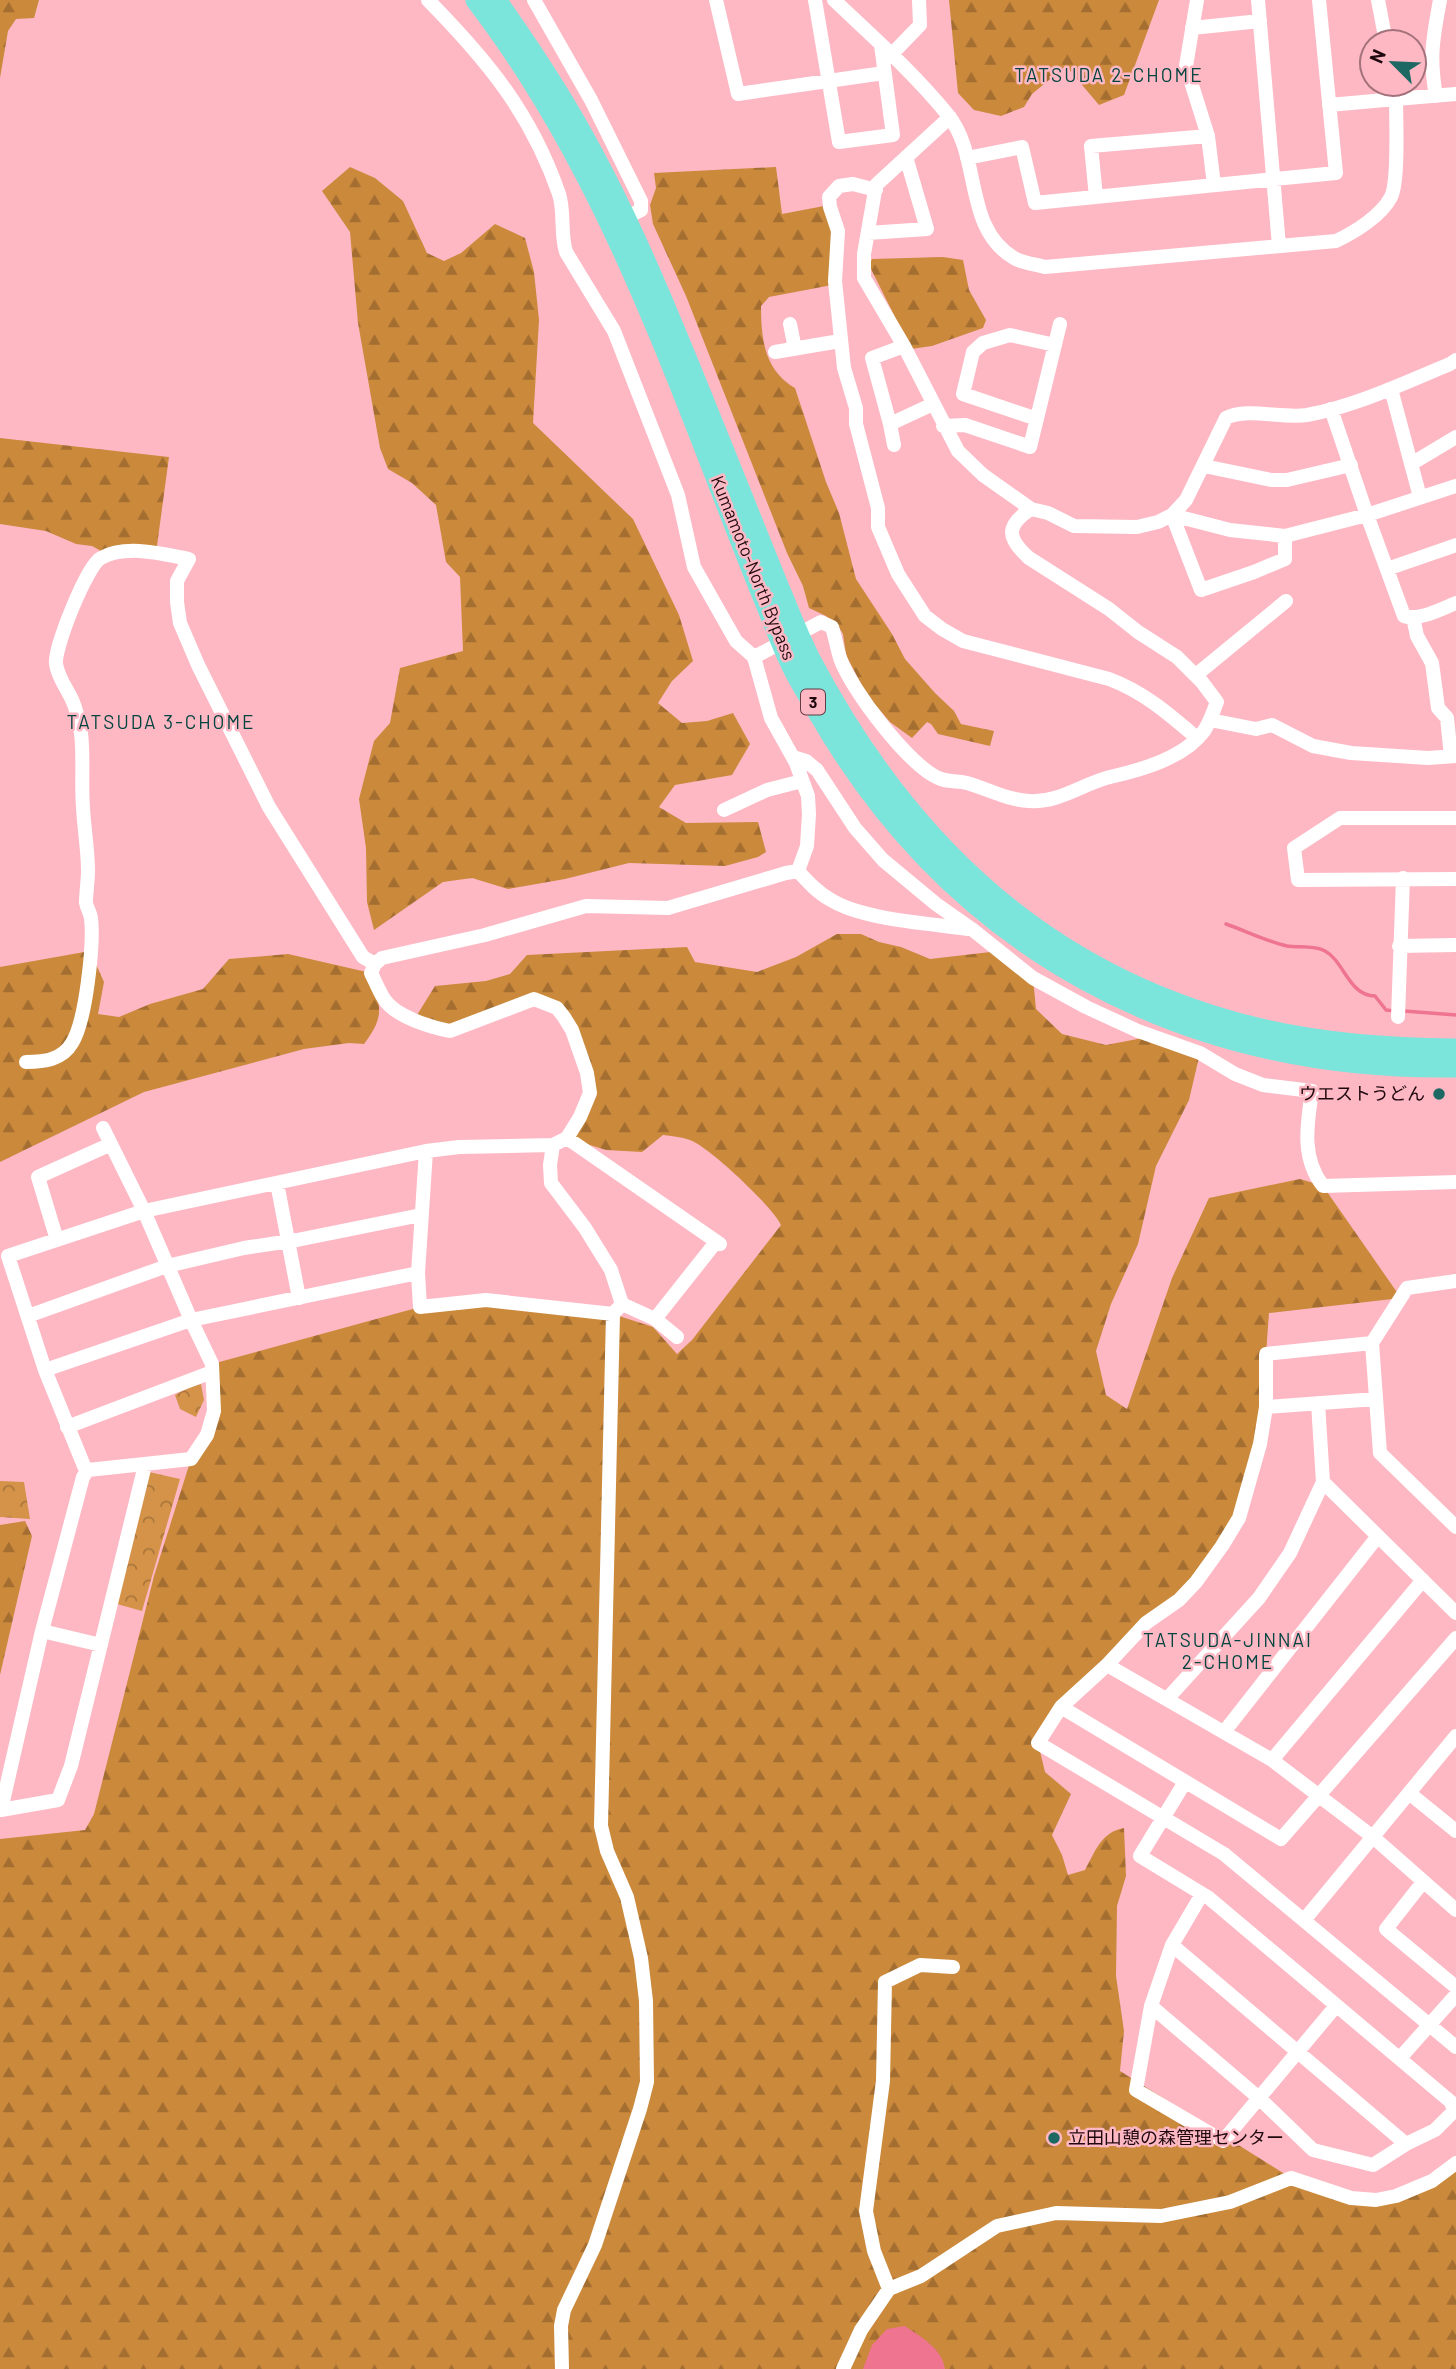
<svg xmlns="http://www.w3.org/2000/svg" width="1456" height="2369" font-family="Barlow,'Noto Sans JP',sans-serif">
	<defs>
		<pattern id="forest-firs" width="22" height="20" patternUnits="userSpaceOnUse" patternTransform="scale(1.75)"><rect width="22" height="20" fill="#cb893c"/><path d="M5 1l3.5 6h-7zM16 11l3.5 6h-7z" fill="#a46e31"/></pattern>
		<pattern id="park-crowns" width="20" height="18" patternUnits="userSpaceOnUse" patternTransform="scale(1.75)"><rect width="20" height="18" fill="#d49349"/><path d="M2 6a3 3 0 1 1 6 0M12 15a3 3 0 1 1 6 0" fill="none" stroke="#ab763b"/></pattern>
	</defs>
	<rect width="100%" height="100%" fill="#fdb8c4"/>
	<path fill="url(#forest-firs)" d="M0,0H39L34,18L16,19L8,31L0,78Z
		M949,0H1159L1124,95L1099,105L1066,66L1032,94L1024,107L1001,116L974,110L958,93Z
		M350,167L375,178L403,201L427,253L444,261L461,253L495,224L525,238L534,272L539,320L533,423L633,519L679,615L693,661L672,681L658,703L682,723L707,721L733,713L750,744L732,775L675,785L659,807L686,823L758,822L766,852L758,857L725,866L629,863L565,879L508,889L472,878L443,882L374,930L367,902L366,848L359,799L374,741L390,723L400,668L463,651L460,577L446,562L436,505L412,483L388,469L380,448L358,323L350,232L322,191Z
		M776,167L782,214L824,206L835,241L832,285L769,297L761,306C761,338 764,370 795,388L826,482L839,513L856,579L892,634L905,659L935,693L954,711L961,724L994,731L990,746L938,734L931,724L927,722L912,738L890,722L867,695L846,655L843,634L838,626L826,616L809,608L803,586L787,553L686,296L653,224L650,205L656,188L654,173Z
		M943,257L963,260L969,290L986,320L983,328L932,346L911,349L869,265L872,259Z
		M0,438L169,457L156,553L110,556L92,546L76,544L46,531L0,524Z
		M837,934H861L879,942L901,947L930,959L999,951L1033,978L1036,1009L1062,1034L1106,1045L1153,1036L1200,1053L1189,1100L1156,1166L1138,1244L1111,1304L1096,1351L1106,1395L1127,1409L1172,1278L1209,1198L1300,1179L1323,1186L1401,1298L1269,1313L1266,1354V1407L1239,1518L1196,1582L1146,1623L1038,1743L1045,1772L1071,1794L1052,1835L1062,1855L1068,1875L1085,1870C1095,1852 1101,1832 1124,1828L1126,1876L1117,1906L1116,1976L1124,2031L1120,2071L1291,2178L1376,2200L1456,2163V2369H0V1839L85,1830L94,1814L154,1576L191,1459L207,1435L212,1364L420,1307L463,1302L613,1314L653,1327L677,1354L692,1340L781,1225C773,1207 708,1146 690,1140C681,1137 671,1136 663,1135L642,1152L606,1150L567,1138L590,1093L564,1017L533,999L436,1028L417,1015L435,986L486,981L510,974L527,955L687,947L695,962L757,972L796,957Z
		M90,951L104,982L98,1014L119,1017L150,1004L203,989L229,959L288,954L371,973C380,1007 386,1015 364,1044L349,1043L304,1049L144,1092L0,1162V967Z
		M25,1521L32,1536L0,1675V1525Z"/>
	<path fill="url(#park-crowns)" d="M201,1384L204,1400L196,1417L180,1409L175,1395L190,1387Z
		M149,1472L180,1479L142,1611L117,1604Z
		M0,1481L24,1482L30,1519L0,1517Z"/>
	<path fill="#ee7490" d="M905,2326C922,2338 942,2348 945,2369H863L872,2345L887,2329Z"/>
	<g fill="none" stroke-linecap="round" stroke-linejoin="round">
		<path stroke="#ee7490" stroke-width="3.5" d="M1226,924C1246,931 1266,941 1287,946C1299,948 1314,945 1325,951C1344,961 1349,996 1375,996L1386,1010L1396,1011
			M1404,1011L1456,1015"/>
		<path stroke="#fff" stroke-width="14" d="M428,0C487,60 531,113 559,194C565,212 560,233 566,252L614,331L678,495L694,567L736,641L754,657L771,718L796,763L808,796L809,814L807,846L798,871
			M534,0L591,100L641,201V210L625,218
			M716,0L738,94L884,73
			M815,0L839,142L893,135L881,45
			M834,0C873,37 914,73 948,115C982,157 963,228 1014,258C1022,263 1035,264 1045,267L1336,241C1355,232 1381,216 1391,197C1399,181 1396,119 1396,99L1456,94
			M1197,0L1186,66L1208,136
			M1258,0L1279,246
			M1378,0L1386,42
			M1192,28L1260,21
			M892,54L920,25L919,0
			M1436,96C1429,57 1433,38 1440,0
			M1329,105L1396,99L1393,84
			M950,117L876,185L864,254V278L904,346L958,451L983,475L1031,509L1048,513L1074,526L1137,527L1158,522L1172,515L1186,500L1226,418C1247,407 1282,419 1307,415C1356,406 1404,383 1450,364L1456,360
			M967,158L1022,147L1035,203L1336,173L1319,0
			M876,190L853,184L839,186L829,197L830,207L838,231L835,281L844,368L856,408V424L878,508V527L898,574L925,616L942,629L963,641L1109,679C1144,692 1169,714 1197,738
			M1096,197L1091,146L1208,136L1214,185
			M868,233L927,229L906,157
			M790,324L795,349
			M904,346L872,358L890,424L933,404
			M775,352L840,341
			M1391,389L1420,497
			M1037,419L963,394L973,352L983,343L1010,335L1055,345
			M890,424L894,445
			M943,426L965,425L1030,447L1060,324
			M1411,464L1456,437
			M1204,466L1271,480H1287L1351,465
			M1456,486L1367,515L1404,616C1419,621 1441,609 1456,603
			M1172,515L1230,530L1285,536L1367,515L1331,409
			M1172,515L1201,590L1254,572L1285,559V536
			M1387,569L1456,545
			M1413,617L1417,636L1432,663L1438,708L1447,718L1451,756
			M754,657L821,622L832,627C835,637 837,648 840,658C850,688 911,769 941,779C950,782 959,781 967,783C988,789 1007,800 1029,801C1059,803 1082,784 1110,777C1141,770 1184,758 1204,731C1210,722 1213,712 1217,702L1202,682L1177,657L1138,632L1109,609L1029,558C1007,538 1005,526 1031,509
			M1196,675L1286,601
			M1210,720L1256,729L1272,725L1313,746L1351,753L1428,758L1456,756
			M793,757L806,761L817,770L855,828L883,860L936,904L973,930L1033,978L1086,1007L1138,1031L1200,1053L1235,1074L1263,1085L1312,1091C1307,1124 1301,1158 1323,1186L1456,1182
			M724,810L767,790L802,781
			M1456,818H1340L1294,848L1298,880L1456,879
			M798,871C808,882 818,893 831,900C864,920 928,923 968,929
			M1399,946L1456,945
			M1398,1017L1403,878
			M26,1062C44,1062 62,1060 72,1043C86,1021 94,944 91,918C90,912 87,908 86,903C86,892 88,881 88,871C88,849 84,829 83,807C81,783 84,758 81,733C79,723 77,711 73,702C68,690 58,678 56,664C54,648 87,565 101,558C126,544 163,554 189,559L177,581V602L180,623L198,665L269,807L363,957L375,964
			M103,1128L144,1211L191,1320L212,1364L214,1411L207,1435L191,1459L88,1470L83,1477L42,1631L1,1810L58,1800L71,1766L145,1465
			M567,1138L720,1244
			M553,1145L550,1165L551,1183L585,1228L611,1270L622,1304
			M426,1151L418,1273L420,1307L486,1300L613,1314
			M277,1183L299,1298
			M57,1240L38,1177L111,1144
			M1456,1281L1407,1288L1372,1343L1380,1453L1456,1527
			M28,1316L167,1266L244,1248L297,1240L421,1215
			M655,1319L716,1242
			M1372,1343L1266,1354V1407L1260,1444L1239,1518L1222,1546L1196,1582L1179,1600L1146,1623L1107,1665L1061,1707L1038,1743L1224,1854L1456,2047
			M45,1370L191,1320L418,1273
			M1266,1407L1376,1399
			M67,1427L212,1372
			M88,1470L84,1466L45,1370L8,1256L144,1211L426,1151L459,1147L553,1145L567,1138L580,1117L590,1093L587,1073L572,1030L564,1017L557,1008L534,999L450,1031C430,1027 396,1017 384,999C379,991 375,981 371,973L375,964L382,958L485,935L586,906L668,908L786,873L798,871
			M1323,1482L1456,1613
			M42,1631L101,1645
			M1107,1665L1272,1760L1373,1837L1456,1910
			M1167,1699L1259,1598L1290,1553L1323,1482L1318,1403
			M1061,1707L1281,1839L1456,1638
			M1224,1732L1378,1536
			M1272,1760L1423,1580
			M1409,1793L1456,1831
			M1423,1882L1386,1929L1456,1987
			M1202,1894L1172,1945L1151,2006L1136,2090L1223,2141L1336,2006
			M1305,1919L1456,1736
			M1172,1945L1406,2144
			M1151,2006L1259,2098L1313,2150L1373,2165L1406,2144L1435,2130L1454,2111L1451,2102L1209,1898L1140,1856L1185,1782
			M1400,2058L1456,1995
			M889,2289L874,2251L866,2211L883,2081L885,1982L920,1965L953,1967
			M562,2369L561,2326L564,2310L595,2245L640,2109L647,2082L646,2001L641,1958L627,1897L607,1851L601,1826L613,1314L622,1304L655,1319L677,1337
			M843,2369L861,2330L889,2289L921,2276L997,2226L1056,2213L1161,2216L1230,2202L1291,2178L1351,2198L1376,2200L1396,2196L1432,2181L1456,2163"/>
		<path stroke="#7ce5db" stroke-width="21" d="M476,0C575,129 640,281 698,431C720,487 741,543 764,599C773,621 781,643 791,664C799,681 809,696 818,712C954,950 1184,1071 1456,1067
			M496,0C520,34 543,68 564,103C625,204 669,315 713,424C735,479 757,533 779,588C789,611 798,636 810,659C908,845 1048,977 1257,1028C1322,1044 1390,1048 1456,1049"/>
	</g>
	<g fill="#1d6862" stroke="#fdb8c4" stroke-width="2.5">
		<circle cx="1439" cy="1094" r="7"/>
		<circle cx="1054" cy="2138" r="7"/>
	</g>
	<g text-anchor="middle" stroke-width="5" stroke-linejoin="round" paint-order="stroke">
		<rect fill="#fdb8c4" stroke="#623d44" stroke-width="2" x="801" y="689.5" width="24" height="25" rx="5"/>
		<g font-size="16" font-weight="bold" fill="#1f080d">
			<text x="813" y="708">3</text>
		</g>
		<g font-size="18" fill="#1f080d" stroke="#fdb8c4">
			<text transform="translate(753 568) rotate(68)" y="6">Kumamoto-North Bypass</text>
		</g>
		<g font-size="18" fill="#1f080d" stroke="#fdb8c4" text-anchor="end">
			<text x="1425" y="1100">ウエストうどん</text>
			<text x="1068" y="2144" text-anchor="start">立田山憩の森管理センター</text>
		</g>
		<g font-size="19" letter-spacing="2" fill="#02443f" stroke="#fdb8c4">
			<text x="1109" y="82">TATSUDA 2-CHOME</text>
			<text x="161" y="729">TATSUDA 3-CHOME</text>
			<text x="1228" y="1647">TATSUDA-JINNAI<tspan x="1228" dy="22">2-CHOME</tspan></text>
		</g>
	</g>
	<g transform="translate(1393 63) rotate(294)"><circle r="33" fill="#fdb8c4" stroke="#a4727b" stroke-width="2"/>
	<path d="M0-5L12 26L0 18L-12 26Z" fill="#1d6862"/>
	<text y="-10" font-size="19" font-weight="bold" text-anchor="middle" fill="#1f080d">N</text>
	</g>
</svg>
